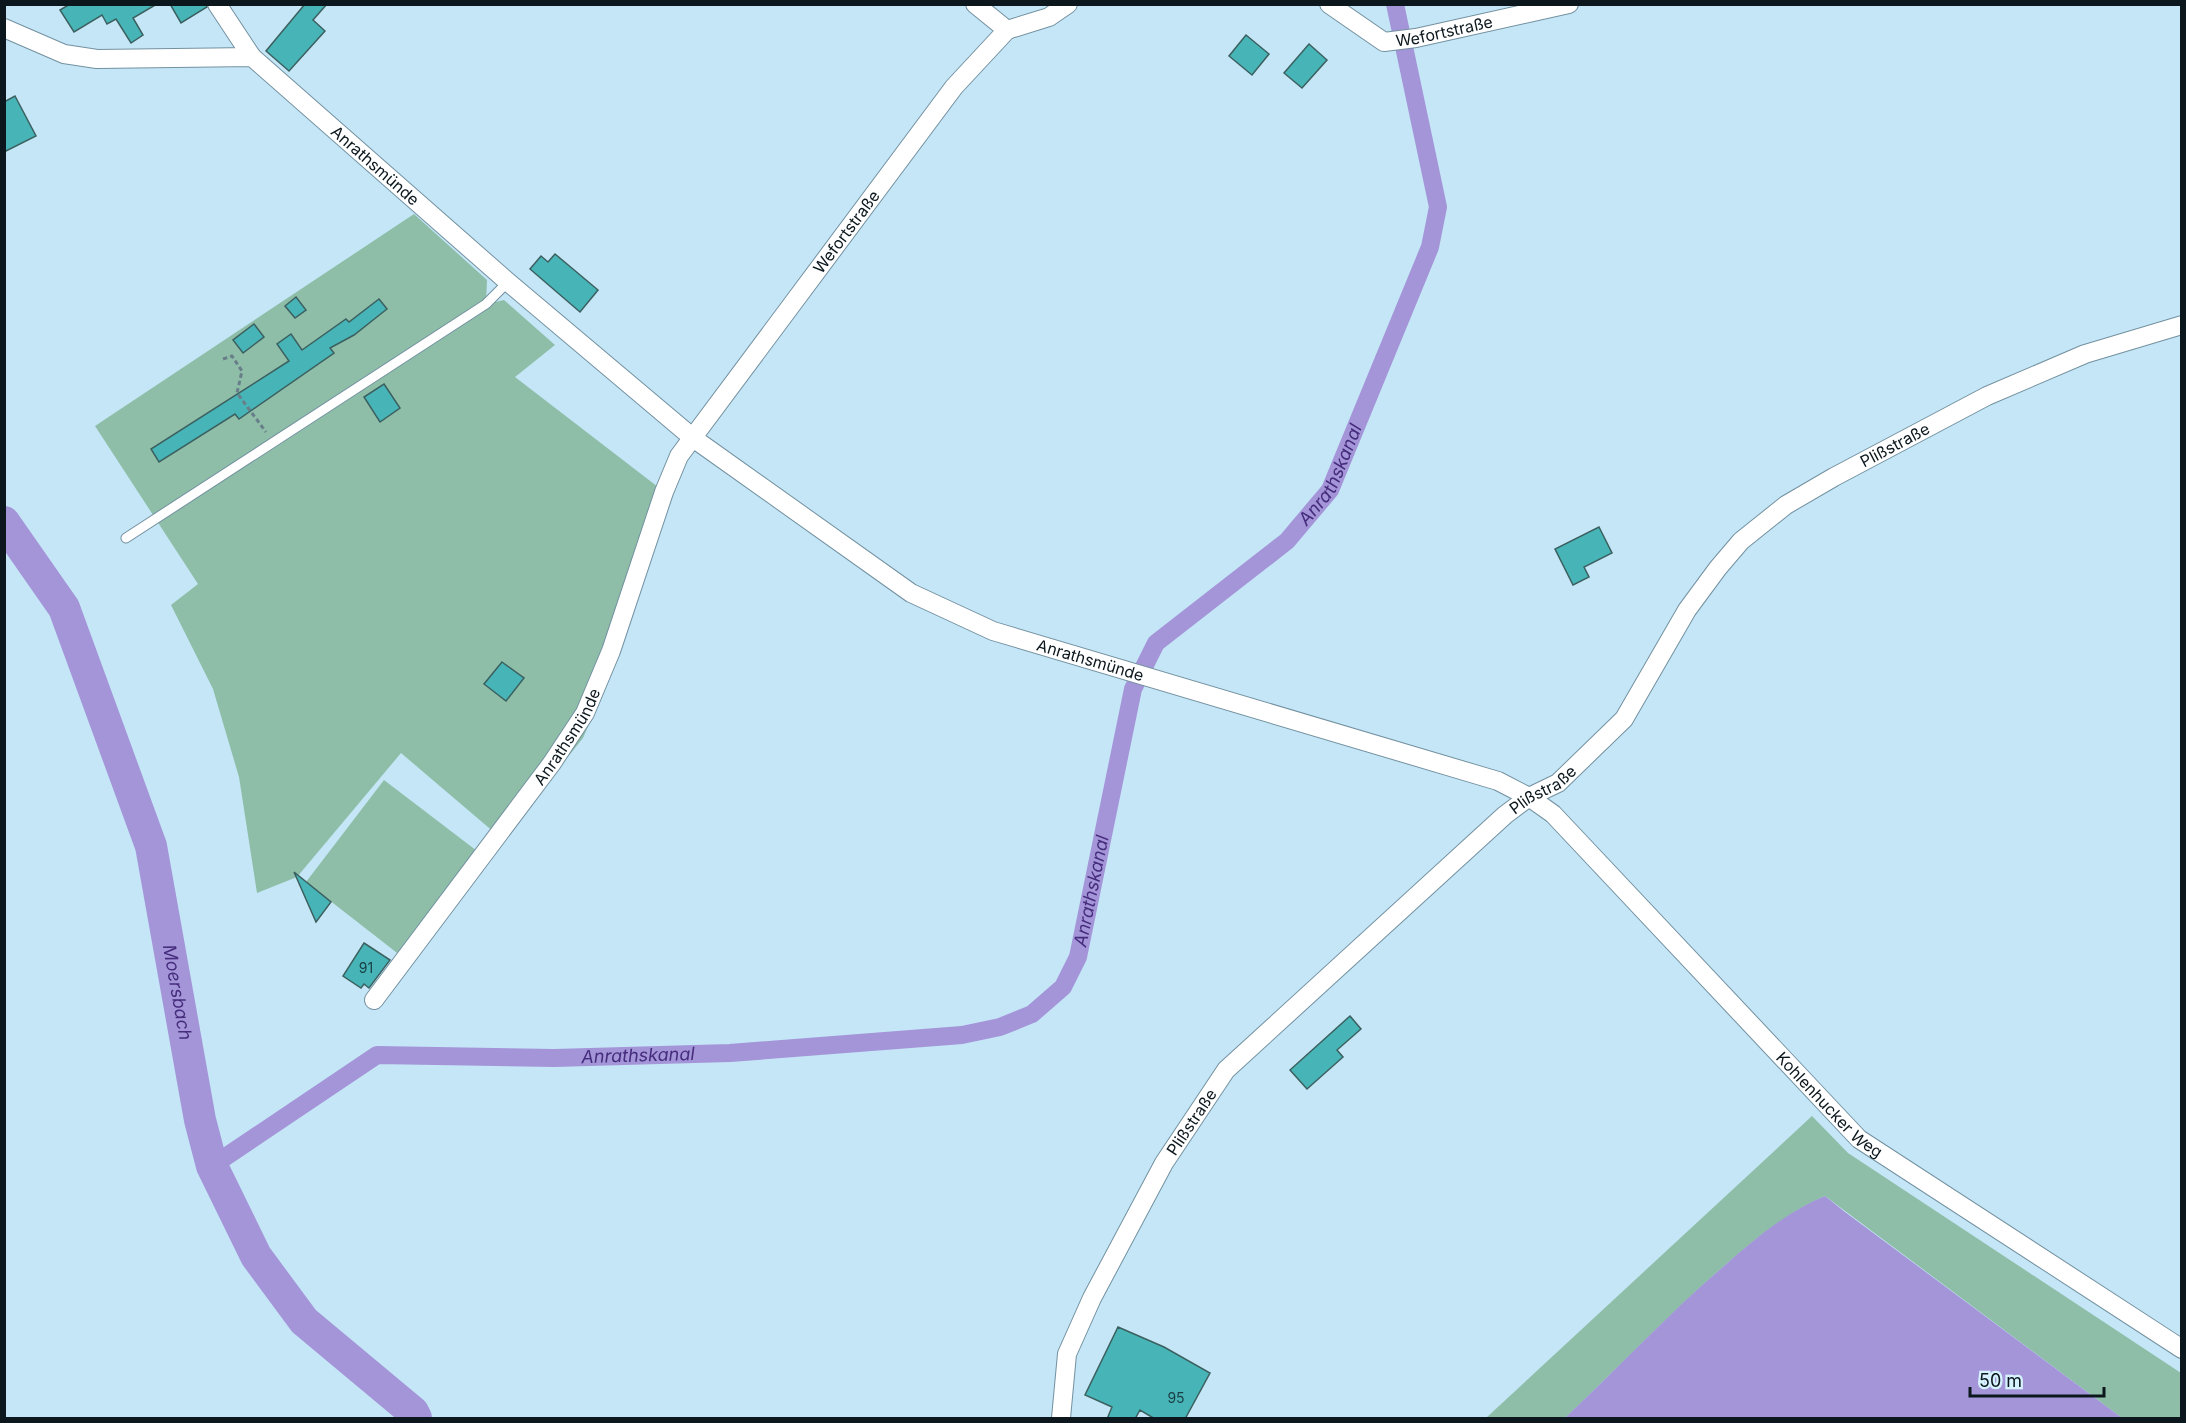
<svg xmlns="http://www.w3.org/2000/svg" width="2186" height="1423" font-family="Inter,sans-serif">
	<rect width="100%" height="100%" fill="#c5e6f6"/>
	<path fill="#8ebea8" d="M414,214L487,280L486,304L504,300L555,345L515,377L671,497L612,672L583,738L502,839L401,753L297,877L257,893L239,777L213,689L171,605L198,584L95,426Z
		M384,780L477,851L401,956L306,882Z
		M1812,1116L1848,1153L2181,1373V1418H2122L1825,1196C1786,1213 1755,1239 1724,1266C1668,1315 1618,1368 1565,1418H1486Z"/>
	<path fill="#a495d9" d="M1825,1196L1845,1212L2122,1418H1565C1618,1368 1668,1314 1724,1266C1755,1239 1786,1212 1825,1196Z"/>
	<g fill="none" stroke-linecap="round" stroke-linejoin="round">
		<path stroke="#a495d9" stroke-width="18" id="s1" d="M212,1166L377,1055L554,1058L730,1053L962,1035L1000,1027L1032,1014L1063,987L1078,957L1133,689L1156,643L1287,541L1330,490L1430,247L1438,207L1395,4"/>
		<path stroke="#a495d9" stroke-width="32" id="s2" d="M4,522L64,608L151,846L200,1120L212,1166L256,1256L304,1321L413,1412L416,1418"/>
	</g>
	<path fill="#47b5b7" stroke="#3c6060" stroke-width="1.5" d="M70,4H157L133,18L143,35L131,43L116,19L107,24L102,15L74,32L60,10Z
		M170,4H206L207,7L181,23Z
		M305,4H327L313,20L325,31L289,71L266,51Z
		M1246,35L1269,54L1252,75L1229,56Z
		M1309,44L1327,60L1302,88L1284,73Z
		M15,96L36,136L4,152V102Z
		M555,254L598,290L580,312L530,269L541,256L548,262Z
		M296,297L306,310L295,318L285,306Z
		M379,299L387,309L354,335L330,348L334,353L239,419L235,414L159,462L151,449L289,361L277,344L291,334L302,350L346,319L349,322Z
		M254,324L264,337L243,353L233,340Z
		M384,384L400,408L380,422L364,397Z
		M1599,527L1612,553L1584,567L1589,577L1573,585L1555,549Z
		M502,662L524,678L506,701L484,684Z
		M294,872L331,902L316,922Z
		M364,943L390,960L369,988L364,984L361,988L343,976Z
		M1350,1016L1361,1029L1337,1050L1343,1057L1307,1089L1290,1070Z
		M1118,1327L1164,1347L1210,1373L1185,1419H1155L1140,1410L1135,1419H1107L1112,1407L1085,1395Z"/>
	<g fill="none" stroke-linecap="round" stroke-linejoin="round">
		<defs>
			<path id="lane" d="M126,538L486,304L508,282"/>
			<g id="street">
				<path d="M217,4L252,57"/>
				<path id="s3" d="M1329,4L1384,42L1416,38L1569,4"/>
				<path id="s4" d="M4,28L64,54L97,59L252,57L508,282L693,438L911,593L993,631L1498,781L1529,797L1553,814L1859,1139L2182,1349"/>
				<path d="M1007,30L1049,17L1068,4"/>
				<path id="s5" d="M374,1000L552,763L585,713L611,651L664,492L679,456L954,87L1007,30L975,4"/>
				<path id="s6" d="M1061,1418L1067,1354L1092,1298L1164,1163L1226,1070L1505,815L1529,797L1558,783L1624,719L1687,610L1718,568L1741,541L1786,505L1834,477L1987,396L2085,354L2182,325"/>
			</g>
		</defs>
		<use href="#lane" stroke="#7391a0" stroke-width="11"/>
		<use href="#street" stroke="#7391a0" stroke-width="20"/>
		<path stroke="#687f8a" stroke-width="3" stroke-dasharray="4.5 3" stroke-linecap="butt" d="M223,359L232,356L242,371L237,393L266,432"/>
		<use href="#lane" stroke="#fff" stroke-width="9"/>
		<use href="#street" stroke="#fff" stroke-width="18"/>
	</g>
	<g text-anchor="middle" stroke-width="5" stroke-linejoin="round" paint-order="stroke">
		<g font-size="14" fill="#1a3e44">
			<text x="366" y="973">91</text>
			<text x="1176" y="1403">95</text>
		</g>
		<g font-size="16" fill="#0b171d" stroke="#d7f2ff">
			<text dy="6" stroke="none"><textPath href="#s3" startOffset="128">Wefortstraße</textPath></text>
			<text dy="6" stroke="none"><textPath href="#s4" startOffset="418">Anrathsmünde</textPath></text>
			<text dy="6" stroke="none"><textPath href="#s5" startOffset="910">Wefortstraße</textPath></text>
			<text dy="6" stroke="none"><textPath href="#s6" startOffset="1318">Plißstraße</textPath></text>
			<text dy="6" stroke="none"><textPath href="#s4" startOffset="1296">Anrathsmünde</textPath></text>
			<text dy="6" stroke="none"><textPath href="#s5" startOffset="327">Anrathsmünde</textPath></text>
			<text dy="6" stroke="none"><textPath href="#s6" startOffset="814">Plißstraße</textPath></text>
			<text dy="6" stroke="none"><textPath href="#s4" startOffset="2187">Kohlenhucker Weg</textPath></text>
			<text dy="6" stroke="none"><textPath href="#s6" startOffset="328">Plißstraße</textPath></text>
		</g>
		<g font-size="18" font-style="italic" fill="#452c7c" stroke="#d7f2ff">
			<text dy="6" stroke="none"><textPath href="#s1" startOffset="1504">Anrathskanal</textPath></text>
			<text dy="6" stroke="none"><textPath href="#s1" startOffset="1000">Anrathskanal</textPath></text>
			<text dy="6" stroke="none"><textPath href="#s2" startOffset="507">Moersbach</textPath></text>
			<text dy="6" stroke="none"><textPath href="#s1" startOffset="460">Anrathskanal</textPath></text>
		</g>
	</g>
	<rect width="2186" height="1423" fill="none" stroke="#0b171d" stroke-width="12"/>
	<path d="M1970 1387v9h134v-9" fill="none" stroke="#0b171d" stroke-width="3"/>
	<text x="1979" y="1387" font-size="18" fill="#0b171d" stroke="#d7f2ff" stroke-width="4.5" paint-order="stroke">50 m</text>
</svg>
